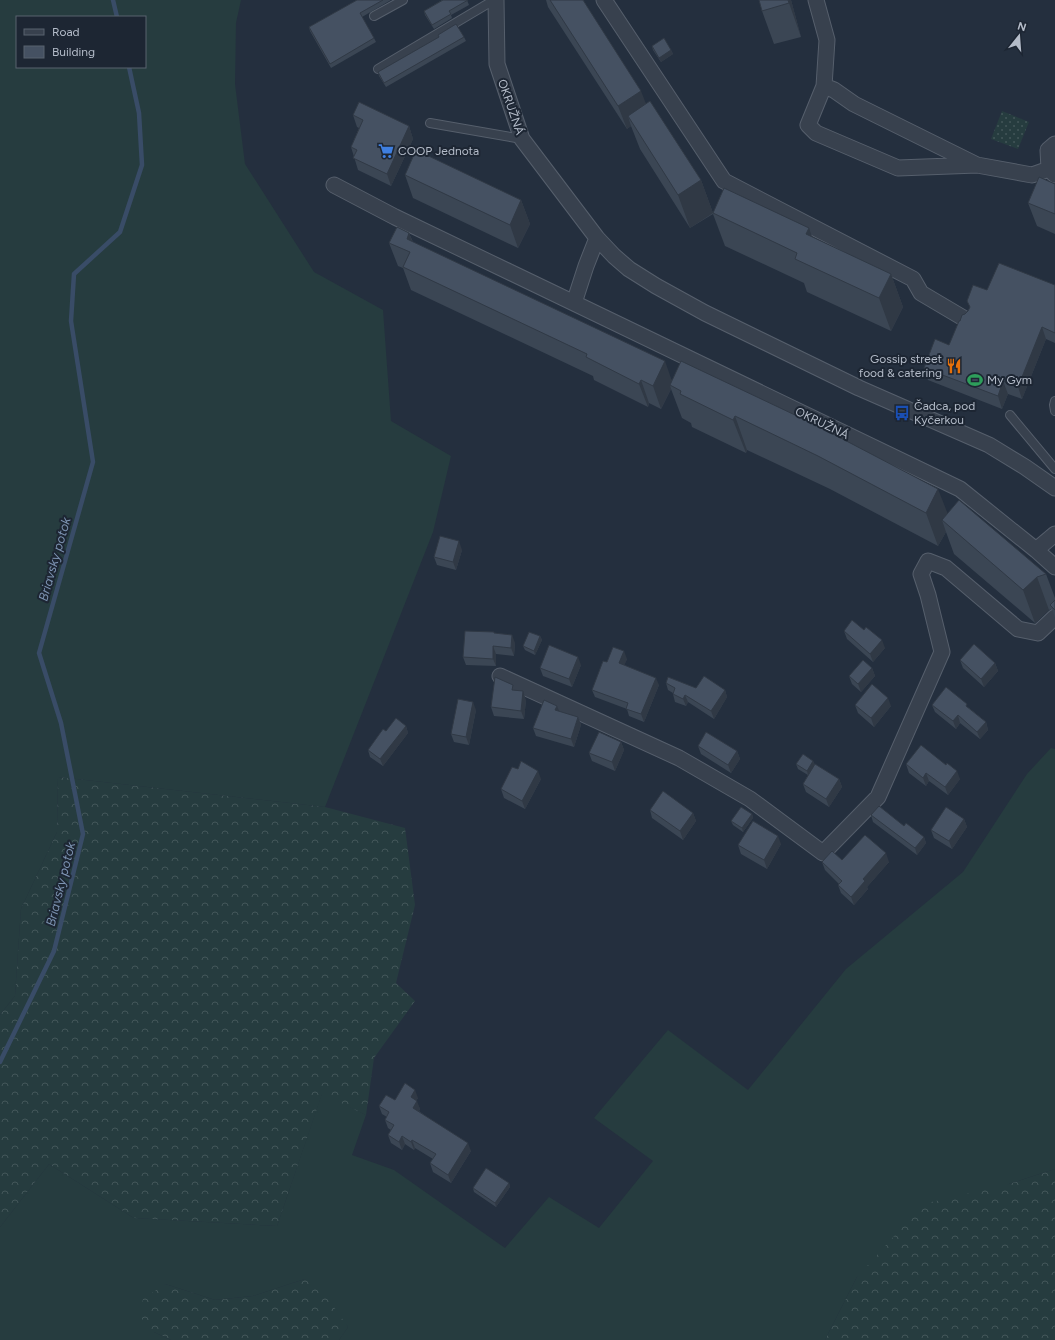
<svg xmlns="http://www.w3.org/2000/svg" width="1055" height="1340" font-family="Figtree,sans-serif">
	<defs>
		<pattern id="forest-crowns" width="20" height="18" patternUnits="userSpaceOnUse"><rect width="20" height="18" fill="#263c3f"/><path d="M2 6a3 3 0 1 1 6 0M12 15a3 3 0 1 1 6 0" fill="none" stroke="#435659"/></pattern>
		<pattern id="park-dots" width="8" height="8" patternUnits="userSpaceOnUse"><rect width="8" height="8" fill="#263c3f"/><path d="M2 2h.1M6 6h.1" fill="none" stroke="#435659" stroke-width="1.8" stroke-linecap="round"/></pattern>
	</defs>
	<rect width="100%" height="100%" fill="#242f3e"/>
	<path fill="#263c3f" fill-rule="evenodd" d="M0,0H241L236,23L235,84L245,164L314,272L383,310L391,421L451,456L433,532L325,807L58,777L57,832L21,909L15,996L0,1015ZM17,17H145V67H17Z
		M1051,748L1055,749V1169L1009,1184L857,1277L825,1340H339L348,1327L305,1279L253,1296L215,1300L165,1284L154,1332L171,1340H0V1227L49,1164L134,1218L277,1226L322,1093L366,1115L352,1155L394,1170L505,1248L549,1197L599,1228L653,1161L594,1118L668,1030L748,1090L846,969L963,872L1027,774Z"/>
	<path fill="url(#forest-crowns)" d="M58,777L325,807L405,828L415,905L396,983L415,1001L374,1058L366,1115L322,1094L277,1226L134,1218L49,1164L0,1227V1015L15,996L21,909L57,832Z
		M1055,1169V1340H825L857,1277L923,1204L1009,1184Z
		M305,1279L320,1287L348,1327L339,1340H171L154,1332L139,1316L143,1299L165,1284L215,1300L253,1296Z"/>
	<path fill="url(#park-dots)" d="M1002,111L1029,122L1018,149L991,139Z"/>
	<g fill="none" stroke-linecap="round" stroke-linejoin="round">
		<path stroke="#394c67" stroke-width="4.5" d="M113,0L117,17
			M0,1062L54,951L83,834L61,723L39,653L93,462L71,321L74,274L120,232L142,165L139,113L129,67"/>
		<defs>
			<path id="service" d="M374,16L403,0
				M378,69L494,0
				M430,123L522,139
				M1055,401L1054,405L1055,411
				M1010,415L1055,469"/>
			<path id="minor" d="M496,0L497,64L522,139L597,238L614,256L629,269L656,286L705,313L859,388L989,445L1025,467L1055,488
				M604,0L724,181L913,279L921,293L965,319
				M816,0L827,40L824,86L808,125L816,133L898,168L977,165
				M824,86L834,90L854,104L977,165L1032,175L1049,169
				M1055,144L1048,150L1049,169L1055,175
				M334,185L395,217L574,303L586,266L597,238
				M574,303L960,489L1036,550L1055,534
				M1036,550L1055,567
				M500,676L679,758L750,799L823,853L878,797L942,652L928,595L921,574L928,561L946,568L1018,629L1038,633L1055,617"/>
		</defs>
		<use href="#service" stroke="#565f6c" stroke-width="10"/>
		<use href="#minor" stroke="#565f6c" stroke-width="17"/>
		<use href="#service" stroke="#38414e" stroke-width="8"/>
		<use href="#minor" stroke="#38414e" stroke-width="15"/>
	</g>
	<path fill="#3b4654" d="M357,0H391L362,17L374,38L376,42L331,68L310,31L309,27Z
		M442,0H467L469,5L451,15L452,18L434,29L425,15L424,11Z
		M546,0H583L646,104L701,180L713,213L812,237L891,274L903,307L891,331L807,292L804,283L725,246L713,214L690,228L640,149L631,126L627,129L548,7Z
		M759,0H791L801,37L774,44L762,11Z
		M438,35L464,37L466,41L386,87L379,76L378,72L439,37Z
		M652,46L671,50L673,54L661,62L653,50Z
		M353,115L409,126L413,139L391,186L358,170L351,147L359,128L357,127Z
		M405,175L521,200L530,224L518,248L413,198Z
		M1055,184V234L1037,226L1028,203Z
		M409,233L413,242L672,380L947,513L1046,574L1055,598V618L1052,609L1049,610L1035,623L954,554L946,532L938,546L830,489L747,450L746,453L692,427L691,423L682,418L671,389L661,409L649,403L648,407L594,380L593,376L411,290L403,268L398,266L389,243Z
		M1055,285V343L1046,339L1022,399L1008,394L1002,409L928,380L924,368L949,345L960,321L987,290Z
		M462,550L456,570L437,565L434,557Z
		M844,631L885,648L873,662L847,639Z
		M495,633L515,643L514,656L496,654V666L466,665L463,657Z
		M540,636L542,640L535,655L525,650L523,646Z
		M627,659L624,665L659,685L644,722L629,716L627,709L595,697L592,690L607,662Z
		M960,660L995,663L998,671L984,687L963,668Z
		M581,665L572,687L543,676L540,668Z
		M872,668L875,676L861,692L852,684L849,676Z
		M666,683L696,688L725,690L727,697L714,719L688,702L686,706L675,702L673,694V693L668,690Z
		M526,700L524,719L494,716L491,707Z
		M855,705L891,706L874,727L858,713Z
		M932,705L969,708L986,722L988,730L980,739L960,723L956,729L935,712Z
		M476,710L469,745L454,742L451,734Z
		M559,712L578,717L581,725L574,747L536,736L533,728Z
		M406,726L408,733L383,766L370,757L368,750L386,731Z
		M621,742L624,750L615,771L592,761L589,753Z
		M698,746L737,751L740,759L731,773L701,754Z
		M813,761L815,765L839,779L842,787L829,807L806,792L803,784L808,775L798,769L796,764Z
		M906,764L960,779L948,795L929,781L926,786L909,773Z
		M541,779L525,809L504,798L501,789Z
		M650,810L693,813L696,821L683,840L652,818Z
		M752,814L753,818L743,832L733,825L731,821Z
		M871,815L904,826L924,837L926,843L917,855L873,822Z
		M964,819L967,827L952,849L934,838L931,830Z
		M781,844L767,869L741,854L738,845Z
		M842,860L889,862L867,887L868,889L854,905L841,893L838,885L839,884L825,870L822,862Z
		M418,1098L416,1101L420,1109L419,1111L471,1151L451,1183L433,1172L430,1163L433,1159L415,1148L414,1150L405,1144L402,1150L391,1143L388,1135L391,1130L388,1128L385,1120L387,1117L382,1114L379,1106L395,1100Z
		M509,1183L510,1187L496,1207L474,1192L473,1188Z"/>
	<path fill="#303945" d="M788,0H791L801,37L789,3Z
		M671,50L673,54L661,62L659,58Z
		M641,91L650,114L628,116L631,126L627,129L618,106Z
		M409,126L413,139L391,186L387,174Z
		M701,180L713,213L690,228L678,195Z
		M521,200L530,224L518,248L510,225Z
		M809,228L821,262L806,234Z
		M409,233L418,256L407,239Z
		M891,274L903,307L891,331L879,298Z
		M1042,327L1046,339L1022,399L1018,387Z
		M665,361L673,384L670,385L671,389L661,409L653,386Z
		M641,380L649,403L648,407L639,384Z
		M1003,381L1008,394L1002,409L998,396Z
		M735,416L747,450L746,453L733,420Z
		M938,489L951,522L942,520L946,532L938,546L926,513Z
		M459,541L462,550L456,570L453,562Z
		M1037,577L1049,610L1035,623L1023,590Z
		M512,635L515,643L514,656L511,648Z
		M540,636L542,640L535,655L534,651Z
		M882,640L885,648L873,662L870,654Z
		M493,646L496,654V666L493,659Z
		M624,651L627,659L622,671L619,663Z
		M578,657L581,665L572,687L569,679Z
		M995,663L998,671L984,687L981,679Z
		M872,668L875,676L861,692L858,684Z
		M656,678L659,685L644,722L641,714Z
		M725,690L727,697L714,719L711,711Z
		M523,691L526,700L524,719L521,711Z
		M685,695L688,702L686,706L683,699Z
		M888,698L891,706L874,727L871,718Z
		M473,702L476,710L469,745L466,737Z
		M557,706L560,713L555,710Z
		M958,715L960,723L956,729L953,721Z
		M578,717L581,725L574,747L571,739Z
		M986,722L988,730L980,739L977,732Z
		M406,726L408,733L383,766L380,759Z
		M621,742L624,750L615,771L612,762Z
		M737,751L740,759L731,773L728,765Z
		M813,761L815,765L808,775L807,771Z
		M538,771L541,779L525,809L522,801Z
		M957,771L960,779L948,795L945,787Z
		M926,773L929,781L926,786L923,778Z
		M839,779L842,787L829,807L826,799Z
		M693,813L696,821L683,840L680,831Z
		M752,814L753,818L743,832L742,828Z
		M964,819L967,827L952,849L949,841Z
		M778,836L781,844L767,869L764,860Z
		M924,837L926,843L917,855L915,848Z
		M886,853L889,862L867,887L868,889L854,905L851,897L863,879Z
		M415,1090L418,1098L414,1105L411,1097Z
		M417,1101L420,1109L416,1116L413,1108Z
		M402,1136L405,1144L402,1150L399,1142Z
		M412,1140L415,1148L414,1150L411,1142Z
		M468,1143L471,1151L451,1183L448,1175Z
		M509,1183L510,1187L496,1207L495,1203Z"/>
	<path fill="#455162" stroke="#303945" d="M357,0H383L360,13L374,38L330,64L309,27Z
		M443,0H468L449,11L451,14L432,25L424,11Z
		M550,0H583L641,91L618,106Z
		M759,0H788L789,3L762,11Z
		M456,24L464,37L384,83L378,72L439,37L438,35Z
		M664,38L671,50L659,58L652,46Z
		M650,101L701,180L678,195L628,116Z
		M359,102L409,126L387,174L353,158L357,150L351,147L363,120L353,115Z
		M416,150L521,200L510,225L405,175Z
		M1039,177L1055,184V214L1028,203Z
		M724,188L809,228L806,234L891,274L879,298L795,259L797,253L713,213Z
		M397,227L409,233L407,239L665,361L653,386L641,380L639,384L586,357L587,354L403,267L410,252L389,243Z
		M999,263L1055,285V333L1042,327L1018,387L1003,381L998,396L924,368L935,339L949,345L959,321H960L962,315L965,314L968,311L970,307L967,301L973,285L987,290Z
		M681,361L814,424L938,489L926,513L818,456L735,416L733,420L680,394L681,391L670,385Z
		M959,500L1046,574L1037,577L1023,590L942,520Z
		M440,536L459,541L453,562L434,557Z
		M1055,600V610L1050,605Z
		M852,620L864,630L866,627L882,640L870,654L844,631Z
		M465,631L494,632V633L512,635L511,648L493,646V659L463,657Z
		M529,632L540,636L534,651L523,646Z
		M974,644L995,663L981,679L960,660Z
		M549,645L578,657L569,679L540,668Z
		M613,647L624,651L619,663L656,678L641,714L626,709L628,703L592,690L603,661L607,662Z
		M863,660L872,668L858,684L849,676Z
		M704,676L725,690L711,711L685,695L683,699L673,694L675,688L666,683L668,677L696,688Z
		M495,677L513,685L512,690L523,691L521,711L491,707Z
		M872,684L888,698L871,718L855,705Z
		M946,687L967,704L966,706L986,722L977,732L958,715L953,721L932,705Z
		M458,699L473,702L466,737L451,734Z
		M544,700L557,706L555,710L578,717L571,739L533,728Z
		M396,718L406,726L380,759L368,750L383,729L386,731Z
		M599,732L621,742L612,762L589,753Z
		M706,732L737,751L728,765L698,746Z
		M921,745L946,765L947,763L957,771L945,787L926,773L923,778L906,764Z
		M803,754L813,761L807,771L796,764Z
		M521,761L538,771L522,801L501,789L512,767L518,769Z
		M815,764L839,779L826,799L803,784Z
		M663,791L693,813L680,831L650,810Z
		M879,806L904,826L906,823L924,837L915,848L871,815Z
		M741,807L752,814L742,828L731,821Z
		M946,807L964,819L949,841L931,830Z
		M753,821L778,836L764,860L738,845Z
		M865,835L886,853L863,879L865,881L851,897L838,885L842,881L822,862L832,851L842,860Z
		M405,1083L415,1090L411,1097L417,1101L413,1108L468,1143L448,1175L430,1163L436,1154L412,1140L411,1142L402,1136L399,1142L388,1135L394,1125L385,1120L389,1112L379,1106L386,1095L395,1100Z
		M486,1168L509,1183L495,1203L473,1188Z"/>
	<defs>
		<symbol id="supermarket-bare" viewBox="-9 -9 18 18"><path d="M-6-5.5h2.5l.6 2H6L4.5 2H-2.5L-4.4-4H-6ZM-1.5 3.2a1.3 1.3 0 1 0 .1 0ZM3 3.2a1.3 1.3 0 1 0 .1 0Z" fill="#3f7fe0" stroke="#1d2633" stroke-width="2.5" paint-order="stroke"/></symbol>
		<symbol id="restaurant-bare" viewBox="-9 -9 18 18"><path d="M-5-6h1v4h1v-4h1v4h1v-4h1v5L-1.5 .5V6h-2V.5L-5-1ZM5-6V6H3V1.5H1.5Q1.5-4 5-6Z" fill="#e8710a" stroke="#1d2633" stroke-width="2.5" paint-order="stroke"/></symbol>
		<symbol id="stadium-bare" viewBox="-9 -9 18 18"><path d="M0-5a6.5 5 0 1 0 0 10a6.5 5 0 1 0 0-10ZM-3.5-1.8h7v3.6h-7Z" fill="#2e9e5b" stroke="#1d2633" stroke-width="2.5" paint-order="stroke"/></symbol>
		<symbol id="bus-bare" viewBox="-9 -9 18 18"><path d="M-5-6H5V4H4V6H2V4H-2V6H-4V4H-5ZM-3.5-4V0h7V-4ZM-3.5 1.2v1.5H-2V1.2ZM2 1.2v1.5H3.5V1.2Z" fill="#1a4fb4" stroke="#1d2633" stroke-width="2.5" paint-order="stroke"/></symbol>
	</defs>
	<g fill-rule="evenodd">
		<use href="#supermarket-bare" x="375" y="140" width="22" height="22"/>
		<use href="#restaurant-bare" x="943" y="355" width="22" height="22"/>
		<use href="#stadium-bare" x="964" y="369" width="22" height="22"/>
		<use href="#bus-bare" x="891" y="402" width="22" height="22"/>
	</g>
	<g text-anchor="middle" stroke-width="4" stroke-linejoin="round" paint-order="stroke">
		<g font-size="12" fill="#b4bcc9" stroke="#1d2633">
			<text transform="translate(511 107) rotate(71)" y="4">OKRUŽNÁ</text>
			<text transform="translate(822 423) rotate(26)" y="4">OKRUŽNÁ</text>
		</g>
		<g font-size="12" fill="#b4bcc9" stroke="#1d2633" text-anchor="start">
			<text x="398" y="155">COOP Jednota</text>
			<text x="942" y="363" text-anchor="end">Gossip street<tspan x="942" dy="14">food &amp; catering</tspan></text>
			<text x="987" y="384">My Gym</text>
			<text x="914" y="410">Čadca, pod<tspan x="914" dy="14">Kyčerkou</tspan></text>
		</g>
		<g font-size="13" font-style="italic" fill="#7c92b1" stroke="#1d2633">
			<text transform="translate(54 559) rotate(-74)" y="5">Briavsky potok</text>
			<text transform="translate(60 884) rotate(-76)" y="5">Briavsky potok</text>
		</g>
	</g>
	<rect x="16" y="16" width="130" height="52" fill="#1d2633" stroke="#59626f"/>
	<rect x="24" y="29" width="20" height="6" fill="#38414e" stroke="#59626f"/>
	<text x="52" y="36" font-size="12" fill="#b4bcc9">Road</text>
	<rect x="24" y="46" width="20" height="12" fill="#455162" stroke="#59626f"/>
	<text x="52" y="56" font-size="12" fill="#b4bcc9">Building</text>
	<g transform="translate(1019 36) rotate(17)" stroke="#1d2633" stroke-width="3" paint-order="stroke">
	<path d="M0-3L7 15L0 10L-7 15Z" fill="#b4bcc9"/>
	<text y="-6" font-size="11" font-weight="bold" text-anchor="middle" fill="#b4bcc9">N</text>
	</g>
</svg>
